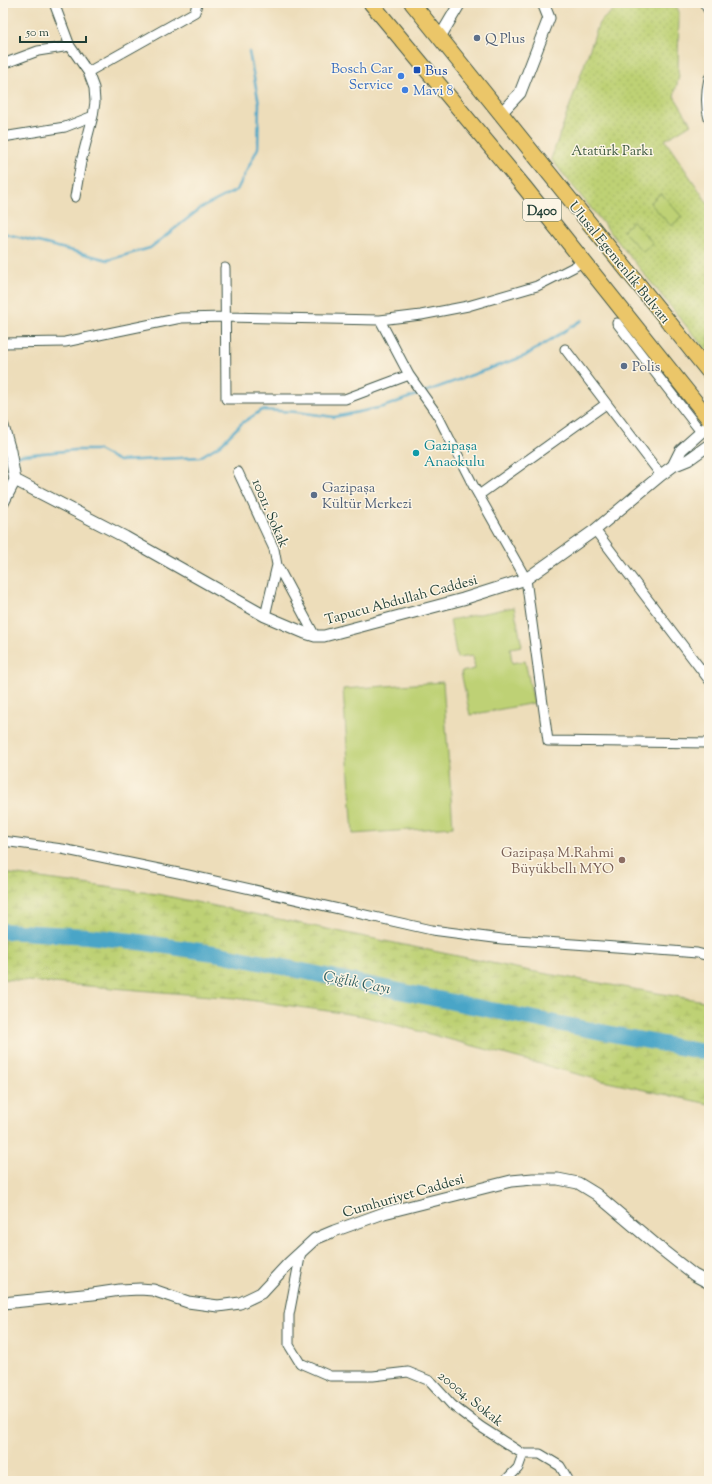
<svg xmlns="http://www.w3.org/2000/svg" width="712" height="1484" font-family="'Sorts Mill Goudy',serif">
	<defs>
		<pattern id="wetland-marsh" width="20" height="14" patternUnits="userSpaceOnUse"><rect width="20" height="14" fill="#bed174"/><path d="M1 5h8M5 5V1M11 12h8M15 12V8" fill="none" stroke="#a3b465"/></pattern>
		<pattern id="park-dots" width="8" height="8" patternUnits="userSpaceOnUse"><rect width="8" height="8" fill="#bed174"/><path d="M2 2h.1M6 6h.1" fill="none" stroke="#a3b465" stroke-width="1.8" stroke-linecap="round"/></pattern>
	</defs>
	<rect width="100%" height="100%" fill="#fcf5e5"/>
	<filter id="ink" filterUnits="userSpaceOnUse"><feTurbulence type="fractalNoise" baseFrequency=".025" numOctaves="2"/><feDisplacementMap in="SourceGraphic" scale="8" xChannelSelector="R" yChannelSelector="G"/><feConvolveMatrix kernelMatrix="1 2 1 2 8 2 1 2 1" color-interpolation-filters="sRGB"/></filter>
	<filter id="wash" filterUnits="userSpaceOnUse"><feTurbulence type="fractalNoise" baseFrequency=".012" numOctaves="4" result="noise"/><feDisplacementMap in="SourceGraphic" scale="16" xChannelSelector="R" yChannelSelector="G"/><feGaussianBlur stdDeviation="0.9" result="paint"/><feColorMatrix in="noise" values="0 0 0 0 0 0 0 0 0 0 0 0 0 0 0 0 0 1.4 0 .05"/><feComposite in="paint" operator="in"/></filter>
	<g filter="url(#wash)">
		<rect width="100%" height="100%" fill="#edddba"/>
		<path fill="url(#wetland-marsh)" stroke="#6e8754" d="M3,873L157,894L530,971L709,1002V1104L603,1081L363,1016L235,998L3,979Z"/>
		<path fill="url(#park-dots)" stroke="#6e8754" d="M621,3H675L679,12L678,72L679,76L674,96L691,124L665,140L709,205V354L551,159L599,23Z"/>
		<path fill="#bed174" stroke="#6e8754" d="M661,193L682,217L671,226L650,203Z
			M633,221L653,243L643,252L623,231Z
			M514,607L522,646L510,648L512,663L525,661L534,703L470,715L461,672L475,669L473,656L457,658L450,620Z
			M443,682L453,827L353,834L343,689Z"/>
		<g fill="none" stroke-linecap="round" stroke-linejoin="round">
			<path stroke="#48a5c7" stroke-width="2.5" d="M3,233L108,260L150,248L201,208L237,190L258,148L259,103L249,52
				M15,457L22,455L75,450H98L119,461L200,457L220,445L242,423L262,410L297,412L334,417L383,407L525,356L582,320
				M3,461L8,459"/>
			<path stroke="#48a5c7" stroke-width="16" d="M3,931L87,936L132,941L220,954L525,1017L709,1053"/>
		</g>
	</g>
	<g filter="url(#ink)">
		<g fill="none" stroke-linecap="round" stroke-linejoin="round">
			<defs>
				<path id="pedestrian" d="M703,3L709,13"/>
				<path id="minor" d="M3,64L38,51L70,46
					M88,72L195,12L197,3
					M709,78C706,92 705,105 709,119
					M3,137L65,127L93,116L95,102L94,88L88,72L70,46L54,3
					M75,197L81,162L93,116
					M225,268L226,399H345L409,375
					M380,320L409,375L438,416L474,487L526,579L548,741L709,743
					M617,323L701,432
					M3,343L65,342L181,318L226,317L380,320L421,315L468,306L537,286L574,267L583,261
					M565,349L661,475
					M238,472L274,549L277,565L315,636
					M479,495L606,404
					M595,530L709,680
					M265,616L277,565
					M3,841L62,849L188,875L432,930L502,939L672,951L697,953L709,956
					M301,1252L289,1315V1345L300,1363L330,1376H373L408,1372L430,1381L452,1405L481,1427L523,1454
					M523,1454H540L560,1466L569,1481
					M505,1481L518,1468L523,1454"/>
				<path id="tertiary" d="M440,37L460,3
					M501,113L520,93L549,18L543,3
					M3,426L10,451L15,480L3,503
					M673,466L681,450L709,425
					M15,480L125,537L265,616L305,633L315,636H324L463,599L526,579L595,530L661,475L673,466L688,460L709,445
					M3,1303L93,1294L120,1290L140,1289L153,1290L188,1302L218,1306L240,1303L261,1293L289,1263L315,1239L334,1231L384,1213L511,1181L533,1179H558L578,1183L596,1194L661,1249L694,1275L709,1283"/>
				<path id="trunk" d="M371,3L525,188L709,419
					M412,3L709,372"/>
			</defs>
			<use href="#pedestrian" stroke="#3e5548" stroke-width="9"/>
			<use href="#minor" stroke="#3e5548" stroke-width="11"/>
			<use href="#tertiary" stroke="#3e5548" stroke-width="13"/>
			<use href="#trunk" stroke="#3e5548" stroke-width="17"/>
			<use href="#pedestrian" stroke="#fff" stroke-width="7"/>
			<use href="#minor" stroke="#fff" stroke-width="9"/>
			<use href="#tertiary" stroke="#fff" stroke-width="11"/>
			<use href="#trunk" stroke="#ebc669" stroke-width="15"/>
		</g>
	</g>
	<g fill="#5c6f8a" stroke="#fcf5e5" stroke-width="1.5">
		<circle cx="477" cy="38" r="4"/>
		<circle cx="624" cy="366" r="4"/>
		<circle cx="314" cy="495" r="4"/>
	</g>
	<rect fill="#1a4fb4" stroke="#fcf5e5" stroke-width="1.5" x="413" y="66" width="8" height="8" rx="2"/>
	<g fill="#3f7fe0" stroke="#fcf5e5" stroke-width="1.5">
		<circle cx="401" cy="76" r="4"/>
		<circle cx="405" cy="90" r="4"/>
	</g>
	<circle fill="#0f9aa8" stroke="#fcf5e5" stroke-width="1.5" cx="416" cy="453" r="4"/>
	<circle fill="#8d6e63" stroke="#fcf5e5" stroke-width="1.5" cx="622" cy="860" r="4"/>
	<g text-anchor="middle" stroke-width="3" stroke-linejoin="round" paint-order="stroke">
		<rect fill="#fcf5e5" stroke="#617469" stroke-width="1" x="523" y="199" width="38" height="22" rx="3"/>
		<g font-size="13" font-weight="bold" fill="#1f3d34">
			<text x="542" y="215">D400</text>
		</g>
		<g font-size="14" fill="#4e5e75" stroke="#fcf5e5" text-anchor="start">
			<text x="485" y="43">Q Plus</text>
			<text x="632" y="371">Polis</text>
			<text x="322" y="492">Gazipaşa<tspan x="322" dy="16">Kültür Merkezi</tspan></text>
		</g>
		<g font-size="14" fill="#366cbe" stroke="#fcf5e5" text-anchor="end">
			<text x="393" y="73">Bosch Car<tspan x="393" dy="16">Service</tspan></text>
			<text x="413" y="95" text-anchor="start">Mavi 8</text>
		</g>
		<g font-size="14" fill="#164399" stroke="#fcf5e5" text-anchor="start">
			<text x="425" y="75">Bus</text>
		</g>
		<g font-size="14" fill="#3f5b41" stroke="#fcf5e5">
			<text x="612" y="155">Atatürk Parkı</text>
		</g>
		<g font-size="14" fill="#1f3d34" stroke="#fcf5e5">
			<text transform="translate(620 262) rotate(51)" y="5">Ulusal Egemenlik Bulvarı</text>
			<text transform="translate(271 513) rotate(67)" y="5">10011. Sokak</text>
			<text transform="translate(401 599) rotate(-15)" y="5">Tapucu Abdullah Caddesi</text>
			<text transform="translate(403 1195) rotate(-16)" y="5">Cumhuriyet Caddesi</text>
			<text transform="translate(471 1398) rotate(39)" y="5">20004. Sokak</text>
		</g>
		<g font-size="14" fill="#0d838f" stroke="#fcf5e5" text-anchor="start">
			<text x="424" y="450">Gazipaşa<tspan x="424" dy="16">Anaokulu</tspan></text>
		</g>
		<g font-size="14" fill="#785e54" stroke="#fcf5e5" text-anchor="end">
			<text x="614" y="857">Gazipaşa M.Rahmi<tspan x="614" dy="16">Büyükbellı MYO</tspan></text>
		</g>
		<g font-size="15" font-style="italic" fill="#2b5c60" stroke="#fcf5e5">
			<text transform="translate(357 982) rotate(11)" y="5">Çığlık Çayı</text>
		</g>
	</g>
	<rect width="712" height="1484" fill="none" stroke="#fcf5e5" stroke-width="16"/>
	<path d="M20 36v6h66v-6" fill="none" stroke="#1f3d34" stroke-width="2"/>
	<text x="26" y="36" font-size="12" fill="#1f3d34" stroke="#fcf5e5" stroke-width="3" paint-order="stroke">50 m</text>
</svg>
